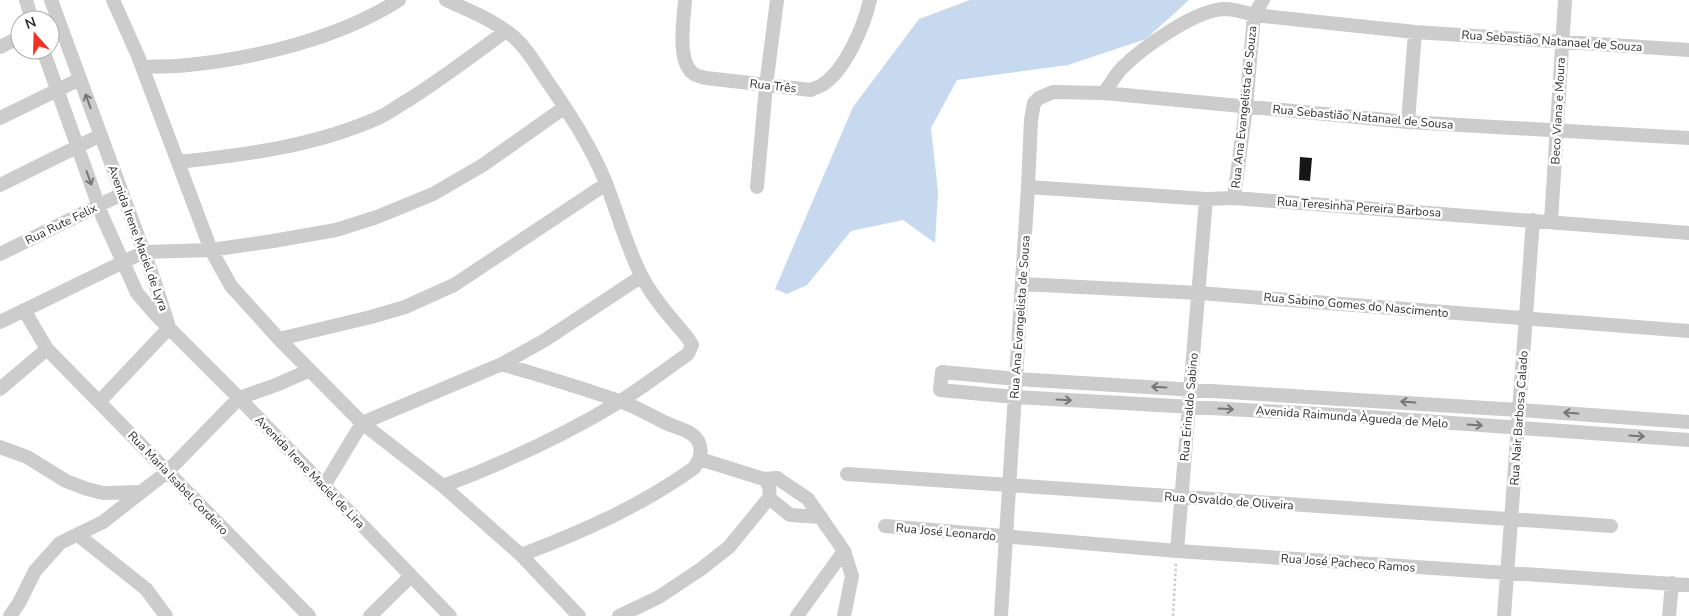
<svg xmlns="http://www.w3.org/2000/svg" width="1689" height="616" font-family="'Nunito Sans',sans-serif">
	<rect width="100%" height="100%" fill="#fff"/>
	<path fill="#c6d9ef" d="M970,0H1189L1146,39L1068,65L957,80L931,128L938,192L935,243L903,220L851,231L807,285L787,294L775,289L853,107L919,19Z"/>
	<path fill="#161616" d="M1300,157L1312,158L1310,181L1299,180Z"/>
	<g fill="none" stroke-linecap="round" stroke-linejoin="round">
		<path stroke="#ccc" stroke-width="2.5" stroke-dasharray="2.5 2.5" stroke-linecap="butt" d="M1173,616L1176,563"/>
		<path stroke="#ccc" stroke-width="14" d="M26,0L32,20
			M51,0L153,277L168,324
			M113,0L138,56L211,250L231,286L279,339L362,423L443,486L521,555L579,616
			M685,0C684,19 676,62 694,74C697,76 702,77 706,78L811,90C814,88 819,87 822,85C845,71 864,26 870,0
			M0,47L20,37
			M43,50L103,218L137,293L155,314L239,398L450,616
			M142,67C157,66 173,67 188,65C258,58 339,38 399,0
			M1104,93C1110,85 1115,75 1122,68C1142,48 1195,10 1224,9C1235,9 1244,12 1254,15L1263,0
			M0,118L80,79
			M1408,122L1415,32
			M178,162C245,155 315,146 378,118C389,113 399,105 410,99C443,78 475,54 506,31
			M0,185L101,135
			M757,187L766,86L777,0
			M1028,187L1206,199L1234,198L1689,233
			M1234,198L1246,107L1254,15L1415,32L1689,50
			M1551,221L1565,0
			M0,254L122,194
			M1022,284L1199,293L1689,331
			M24,310L47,349L309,616
			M0,322L144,252L211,250L273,241L336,230L377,217L433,194L483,165L565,107
			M279,339L371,317L405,307L454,285L606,184
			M502,364C541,376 580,387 619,401C635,406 649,415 664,422C675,428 694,430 699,443C703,452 699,461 694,468C641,506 582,532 521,555
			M0,389L47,349
			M99,402L169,328
			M1689,422L1519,410L1017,379L942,372L940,390L1015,397L1354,416L1689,440
			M0,447L27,457L66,481L87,489L103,493L141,492
			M847,474L1611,526
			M764,479L777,478L808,499L844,551L852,576L844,616
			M324,486L362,423L502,364L545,340L642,276
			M443,486C504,463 563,436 619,402C643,387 665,370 688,354L692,345C688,337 682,331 676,324C663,309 650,293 641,275C626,245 618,214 606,183C591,146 568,111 545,78C536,65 528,50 516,39C496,21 470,11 446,0
			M769,498L790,515L821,517
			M885,526L1177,551L1689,585
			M78,535L146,589L166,616
			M1177,551L1206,199
			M10,616L19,603L35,571L60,543L103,522L167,472L239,398L276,385L310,370
			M370,616L411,576
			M619,616L659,597L701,569L729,547L769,498C770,490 770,485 764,479L700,459
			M797,616L844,551
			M1001,616L1028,187L1031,120L1034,103L1039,98L1053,92L1104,93L1408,122L1689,138
			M1504,616L1533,220
			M1669,616L1672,583"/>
	</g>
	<defs><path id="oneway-shaft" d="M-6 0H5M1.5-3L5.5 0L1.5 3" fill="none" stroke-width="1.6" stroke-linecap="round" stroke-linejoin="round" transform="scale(1.25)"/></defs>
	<g stroke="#767676">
		<use href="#oneway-shaft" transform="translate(88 101) rotate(-110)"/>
		<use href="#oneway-shaft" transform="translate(89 178) rotate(70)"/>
		<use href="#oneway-shaft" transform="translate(1159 387) rotate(-177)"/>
		<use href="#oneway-shaft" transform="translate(1064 400) rotate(3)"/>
		<use href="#oneway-shaft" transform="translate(1408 402) rotate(-176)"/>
		<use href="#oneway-shaft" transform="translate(1226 409) rotate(3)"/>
		<use href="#oneway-shaft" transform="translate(1571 413) rotate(-176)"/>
		<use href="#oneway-shaft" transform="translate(1475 425) rotate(4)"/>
		<use href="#oneway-shaft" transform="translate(1637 436) rotate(4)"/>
	</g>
	<g text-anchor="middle" stroke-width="5" stroke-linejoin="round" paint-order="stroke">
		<g font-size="12" fill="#2f2f2f" stroke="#fff">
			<text transform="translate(1552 41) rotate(4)" y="4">Rua Sebastião Natanael de Souza</text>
			<text transform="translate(773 86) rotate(6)" y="4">Rua Três</text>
			<text transform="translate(1244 107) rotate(-84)" y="4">Rua Ana Evangelista de Souza</text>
			<text transform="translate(1558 111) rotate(-87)" y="4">Beco Viana e Moura</text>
			<text transform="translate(1363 117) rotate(5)" y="4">Rua Sebastião Natanael de Sousa</text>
			<text transform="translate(1359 207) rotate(4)" y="4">Rua Teresinha Pereira Barbosa</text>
			<text transform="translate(61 224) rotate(-26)" y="4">Rua Rute Felix</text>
			<text transform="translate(138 238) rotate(70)" y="4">Avenida Irene Maciel de Lyra</text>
			<text transform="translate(1356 305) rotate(5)" y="4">Rua Sabino Gomes do Nascimento</text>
			<text transform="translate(1020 317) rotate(-86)" y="4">Rua Ana Evangelista de Sousa</text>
			<text transform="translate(1189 407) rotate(-85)" y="4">Rua Erinaldo Sabino</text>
			<text transform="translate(1352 417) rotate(4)" y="4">Avenida Raimunda Àgueda de Melo</text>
			<text transform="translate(1519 418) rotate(-86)" y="4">Rua Nair Barbosa Calado</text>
			<text transform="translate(310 472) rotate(46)" y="4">Avenida Irene Maciel de Lira</text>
			<text transform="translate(178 483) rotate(46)" y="4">Rua Maria Isabel Cordeiro</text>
			<text transform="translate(1229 501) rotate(4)" y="4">Rua Osvaldo de Oliveira</text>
			<text transform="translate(946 532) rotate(5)" y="4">Rua José Leonardo</text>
			<text transform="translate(1348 563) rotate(4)" y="4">Rua José Pacheco Ramos</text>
		</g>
	</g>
	<g transform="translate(35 35) rotate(340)"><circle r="24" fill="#ffffff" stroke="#acacac"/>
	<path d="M0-4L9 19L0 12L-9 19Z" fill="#f43022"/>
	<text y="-8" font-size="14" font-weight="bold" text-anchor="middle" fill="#2f2f2f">N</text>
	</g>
</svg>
